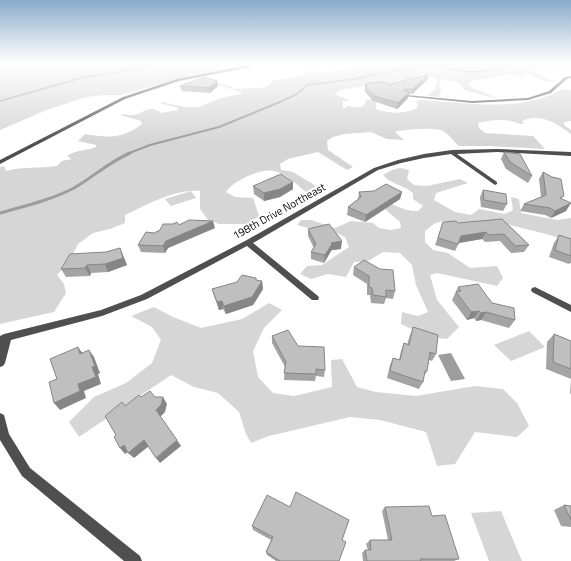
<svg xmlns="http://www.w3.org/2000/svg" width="571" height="561" font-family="'Titillium Web',sans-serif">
	<rect width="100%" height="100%" fill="#fff"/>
	<path fill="#d6d6d6" d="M0,63H259L245,64L234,68L175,80L120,95H104L86,97L44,111L0,130Z
		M342,63H571V69L542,66L531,70L548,79L557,81C543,85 534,74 521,72L527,75L518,77L511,74L471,81L469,86L498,99L464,90L459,83L442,79L439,84L441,89L439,97L427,96L435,89L437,81L436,78C417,77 417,79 404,91L375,84L341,90L334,94L351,101H343V108H346V106C354,106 364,111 366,100L373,99L376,102V109C390,114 402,114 416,109L418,105L416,101L419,100C429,100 438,102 447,102C485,105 529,109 562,89L571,90V121L564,122V125L571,130V134C557,124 540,112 522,121L524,124C519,124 516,122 511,121C501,119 489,120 478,123L479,128L485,133L533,136L545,149L489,146H459C454,142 449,134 443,131C436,127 404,129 395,132L404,140L387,139L371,132L344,134L333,137L327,141L328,150L353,167L347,170L318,152L288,159L280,164L281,170L293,172L316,186L306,192C297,185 286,173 274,171C261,168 233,181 226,192L235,197L253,198L259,216L247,224H219L208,220L200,209V191C176,188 146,205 125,215V223L110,229L93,233L78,244L69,262L57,275L64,284L66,293L54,312L0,324V167L4,166L6,171C23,166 40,169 57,166L62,161L72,159L67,156C75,150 86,151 96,147V145L78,141L85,134C107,138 123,139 142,124L141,121L120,115C125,113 128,116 133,115C146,113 148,103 161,113L178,110V108L160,103L162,102L184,107H199L221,98L241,94V92L210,82L228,85L235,89L258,88L266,87L273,81L303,75L309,71L307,69L319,72H328L360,67Z
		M400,168L409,170L407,179L414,185L427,186L460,179L468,183L436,193L434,200L455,212L471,215L479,209L505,214L513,210L511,197L519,199L521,213L557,220L571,218V242L550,235L490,220L470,226L456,221H444L435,223L425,231V242L433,250L448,253L470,268L497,266L503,278L497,286L437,273L430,275L437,300L459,327L447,339L428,337L401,324L402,312L418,316L428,312L416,285L412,265L400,253L383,252L368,261L354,262L346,277L328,274L311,279L300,274L307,266L322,265L349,247L345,237C330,228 314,231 297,225L301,220H311L335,228L351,221L373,223L379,228L391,230L401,228L400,222L378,203C387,199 398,208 407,210C411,211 414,211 418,211L423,206L413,199V193C404,185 390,184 383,175L392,170Z
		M191,191L196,198L171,206L165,199Z
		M269,303L282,310L264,328L253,351L258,377L273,393L294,396L332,387L331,360L342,359L357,387L376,392L416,396L475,386L503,389L517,403L529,426L517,437L475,432L455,464L437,466L426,432L380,420L350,417L269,436L251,443L246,434L239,412L218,393L194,387L171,375L79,437L69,422L94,397L126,383L152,363L161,340L152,327L131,316L154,307L173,317L201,328L242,319Z
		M529,331L545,347L511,361L494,345Z
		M501,511L522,561H489L471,513Z"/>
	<path fill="#9d9d9d" d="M451,353L465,379L451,381L438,355Z"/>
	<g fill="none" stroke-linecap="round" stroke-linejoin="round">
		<path stroke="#9d9d9d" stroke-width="1.5" d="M443,66L458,63
			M0,101L81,78L171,63
			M278,103L297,94L307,85L354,79L413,67H438L470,72L486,71L518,63"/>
		<path stroke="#9d9d9d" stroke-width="2" d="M127,154L150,145L219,127L280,102"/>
		<path stroke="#9d9d9d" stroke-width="3" d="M0,213C25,206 51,200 74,188C93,177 109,162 130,153"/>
		<path fill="#4f4f4f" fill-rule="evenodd" d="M250,65L251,67L179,81L125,99L0,164V160L123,97L177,79Z
			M571,76V78L567,79L551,93L528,100L472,103L404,96L406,95L472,101L528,98L549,91L565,77Z
			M497,149L571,152V156L497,152L457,154L497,182V184L495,185L451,154L424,158L401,163L378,170L253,243L318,296L319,298L318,300H312L247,246L147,299L102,316L11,340L5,363L3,366L0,367V336L4,334L101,310L141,295L245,241L374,168L398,160L424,154L452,150Z
			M535,287L571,305V312L532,292L531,290L532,288Z
			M0,413L4,415L9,434L30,468L140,556L142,561H124L22,476L0,440Z"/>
	</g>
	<path fill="#a4a4a4" d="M428,75L427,80L412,94H409L408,98L397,109L373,101L365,92V84H367V83L388,85Z
		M217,81L218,86L210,93L182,91L180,86Z
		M504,152L532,176L528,183L506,169L501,159Z
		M543,172L562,199L566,211L551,218L545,215L520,211L524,204L541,197L539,179Z
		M253,186L293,189L280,197L264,201L254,194Z
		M483,190L507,204L503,211L481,207L480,197Z
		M359,192H402L400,199L365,222L347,215L348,207L358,199Z
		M502,219L529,245L524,252L511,253L500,241L485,242L482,239L459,243L455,251L435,245L443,222L458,223Z
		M179,225L215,228L168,248L165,253L141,252L138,245L154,233Z
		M308,229L341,249L332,250L331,251L324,263L311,259V252L314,248L308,236Z
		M559,235L571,239V263H570L569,264L549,257L554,243Z
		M120,248L127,265L108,272L91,273L90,276L66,277L61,269L106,252Z
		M354,267L395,291L393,299L386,298L384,304L371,303L370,295H367V284L353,275Z
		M256,278V280L262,281L263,289L253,305L226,314L223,309L219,310L214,296L212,289Z
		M458,287L492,303L515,320L509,328L481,320L476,321L474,318L467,320L452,300Z
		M413,327L436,354L432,361L429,360L427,371L424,376L423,382L419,389L387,378L390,365L393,358L399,360L401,351L404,343L407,345L410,335Z
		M554,334L571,341V394L570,393L571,379L546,369L547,342Z
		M272,336L298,346L325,370L324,377L316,376L315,381L284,380L285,367L272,343Z
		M564,505L571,506V527L561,526L554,510Z
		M385,507L432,516L459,559L454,561H363L362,553L365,550H368L366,544L370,540H388L382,511Z
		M252,526L342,540L339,561H276L267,555L266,552L271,540L253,530Z"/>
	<path fill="#868686" d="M428,75L427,80L412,94L413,89Z
		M217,81L218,86L210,93L209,88Z
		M409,92L408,98L397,109L398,103Z
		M293,182V189L280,197L264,201V193Z
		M402,192L400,199L365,222L366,215Z
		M571,203L566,211L551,218L555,211Z
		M213,221L215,228L168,248L165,253L163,246L166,241Z
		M486,232L482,239L458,243L461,236Z
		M342,241L341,249L332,250L331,251L324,263L325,255L331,243Z
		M120,248L127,265L108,272L105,264Z
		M87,265L91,273L90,276L85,268Z
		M262,281L263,289L253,305L226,314L224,306Z
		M222,301L223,309L219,310L217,302Z
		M479,311L474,318L467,320L471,312Z
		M486,312L481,320L476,321L481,313Z
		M78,347L83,354H80Z
		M89,350L94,357L100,373L98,374L101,384L84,391L86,398L60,410L54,403L78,384L92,367Z
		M163,397L167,404L165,412L160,417L156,410Z
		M144,440L149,446L134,458L128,453Z
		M177,440L181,446L160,463L156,458Z
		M124,445L129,451L125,454L120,448Z"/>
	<path fill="#bfbfbf" stroke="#868686" d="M428,75L413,89H405L404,91L409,92L398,103L374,96L365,86H367L365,84H368L367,83L385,82L388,85L407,80L408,78L413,79Z
		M205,77L217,81L209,88L180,86Z
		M504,152L520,154L532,176L510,162Z
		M543,172L552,177L561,179L564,196L560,198L571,203L555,211L550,208L524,204L546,195Z
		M281,174L293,182L280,189L264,193L253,186Z
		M386,184L402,192L366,215L348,207L361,197L359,192L374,191Z
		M483,190L506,194L507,204L484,200Z
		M502,219L529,245L515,246L504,234L489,235L486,232L461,236L458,244L438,238L443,222L456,221L458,223Z
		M189,220L213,221L166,241L163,246L138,245L146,232L154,233L160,230L163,224H173L177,222L179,225Z
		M329,224L342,241L331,243L332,244L325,255L311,252L316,244L308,229Z
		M559,235L571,239V256L555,250Z
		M120,248L123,258L105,264L87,265L85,268L61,269L70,254L106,252Z
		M364,260L380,269L393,270L395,291L386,290V297L373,295L372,288L369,287V276L354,267Z
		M242,275L256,278V280L262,281L252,297L224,306L222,301L217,302L212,289L237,282Z
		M478,284L492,303L514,308L515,320L486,312L481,313L479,311L471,312L456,292L461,291L458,287Z
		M413,327L438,335L436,354L430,352L427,371H425L423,382L390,371L393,358L400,360L404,343L409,345Z
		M288,330L298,346L324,347L325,370L316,369V374L284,373L286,362L272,336Z
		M554,334L571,341V369L553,362Z
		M78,347L80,354L89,350L95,366L92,367L96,377L78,384L80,391L54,403L49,382L57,379L50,359Z
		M150,391L155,397H163L161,405L156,410L177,440L156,458L144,440L128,453L124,445L120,448L114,437L116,435L105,416L122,402L125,406L139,395L141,397Z
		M296,492L349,520L342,540L346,542L339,561H280L266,552L273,537L252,526L267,495L290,507Z
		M564,505L571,506V520Z
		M429,506L432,516L445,515L459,559H420L421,561H367L365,550H371L370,540H392L385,507Z"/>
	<linearGradient id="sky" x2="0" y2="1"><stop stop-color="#8aabca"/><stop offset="0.44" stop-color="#fff"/><stop offset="1" stop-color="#fff" stop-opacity="0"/></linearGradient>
	<rect width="571" height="142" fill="url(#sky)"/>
	<g text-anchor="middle" stroke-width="3.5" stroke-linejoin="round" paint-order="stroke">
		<g font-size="11" fill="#000" stroke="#fff">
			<text transform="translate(279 211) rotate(-29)" y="4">198th Drive Northeast</text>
		</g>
	</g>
</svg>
